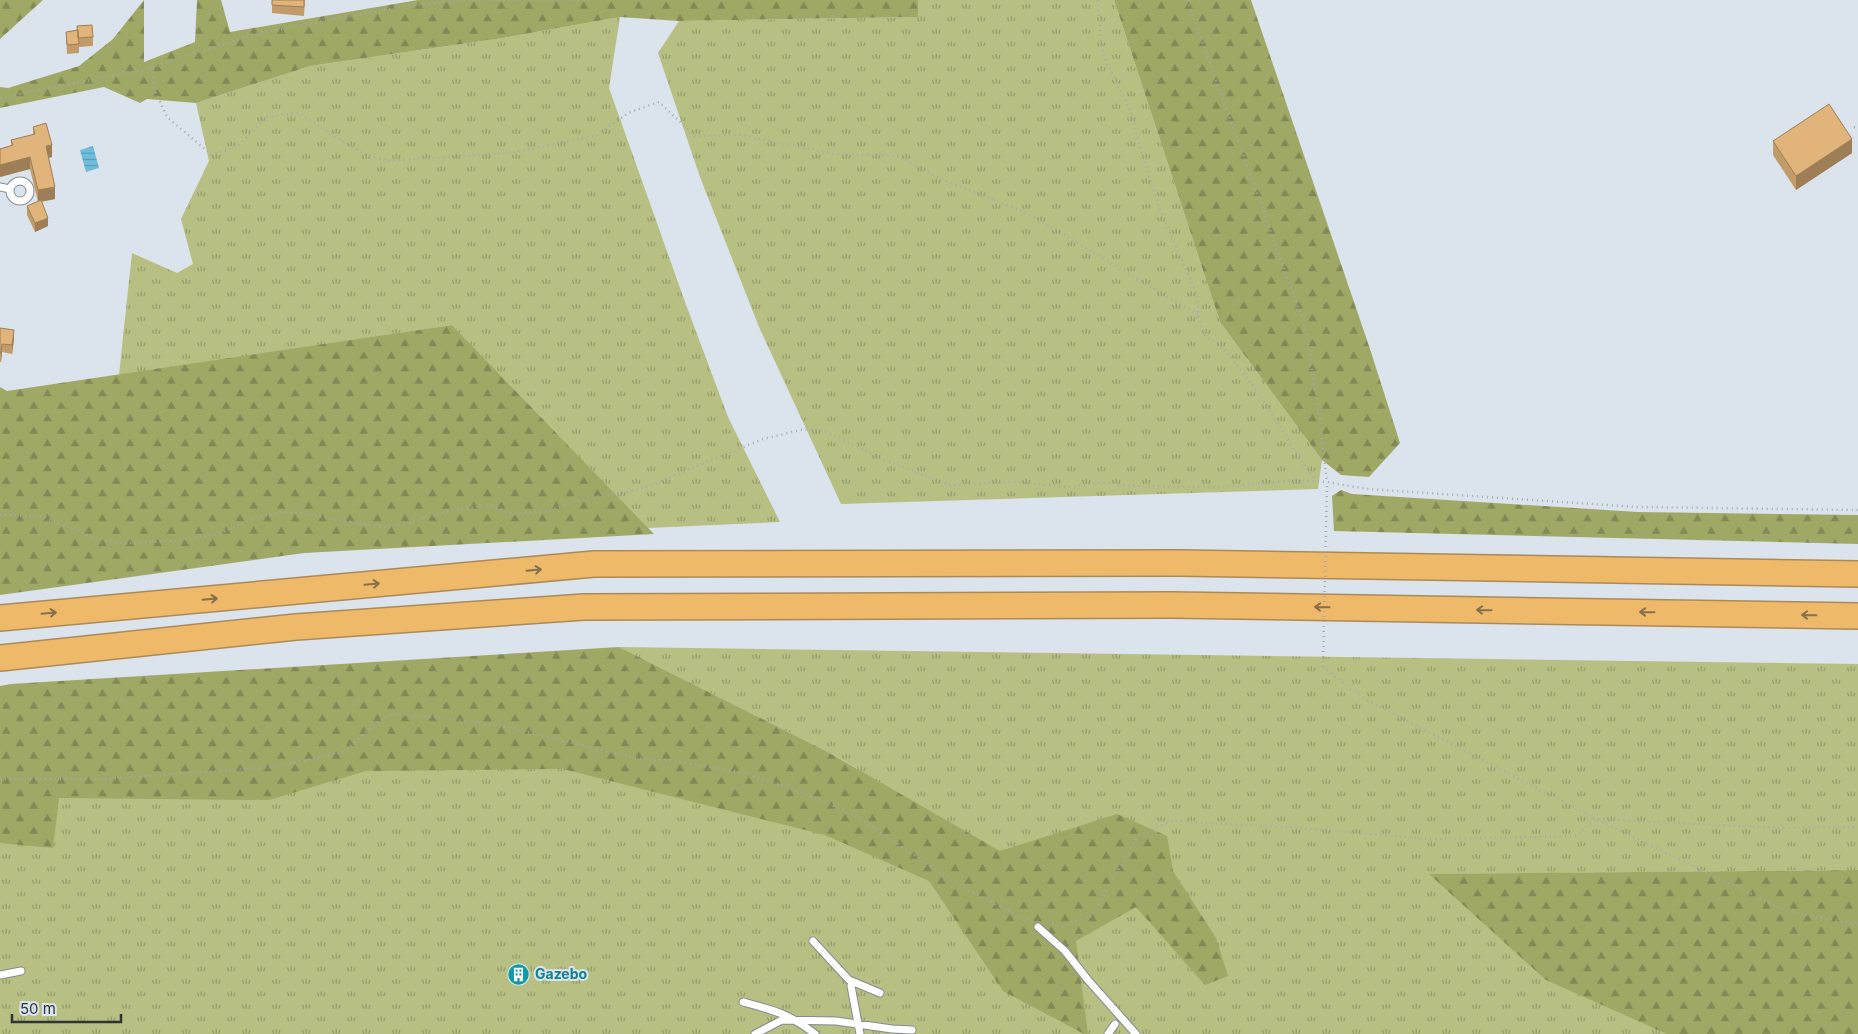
<svg xmlns="http://www.w3.org/2000/svg" width="1858" height="1034" font-family="Inter,sans-serif">
	<defs>
		<pattern id="grass-tufts" width="24" height="20" patternUnits="userSpaceOnUse" patternTransform="scale(1.25)"><rect width="24" height="20" fill="#b7bf82"/><path d="M3 7l-1-3M5 7V3M7 7l1-3M15 17l-1-3M17 17v-4M19 17l1-3" fill="none" stroke="#959c6b"/></pattern>
		<pattern id="forest-firs" width="22" height="20" patternUnits="userSpaceOnUse" patternTransform="scale(1.25)"><rect width="22" height="20" fill="#a0a865"/><path d="M5 1l3.5 6h-7zM16 11l3.5 6h-7z" fill="#838954"/></pattern>
		<pattern id="water-rules" width="6" height="5" patternUnits="userSpaceOnUse" patternTransform="scale(1.25)"><rect width="6" height="5" fill="#6ebddd"/><path d="M0 2.5h6" fill="none" stroke="#5b9ab4"/></pattern>
	</defs>
	<rect width="100%" height="100%" fill="#dbe3ed"/>
	<path fill="url(#grass-tufts)" d="M918,0H1114L1220,322L1322,460L1318,489L841,504L759,327L700,177L658,53L679,21L917,17Z
		M620,17L609,88L685,302L728,417L780,522L648,528L452,325L119,375L132,253L177,273L193,264L181,219L209,161L196,103L310,66L503,38Z
		M619,647L1858,664V870L1448,874L1802,1034H0V796L400,727L858,769L826,751Z"/>
	<path fill="url(#forest-firs)" d="M0,0H43L0,39Z
		M144,0V62L195,42L197,0H221L230,32L418,0H918V17L679,21L620,17L503,38L310,66L196,103L147,99L140,103L104,87L0,108V87L8,88L79,66L113,39Z
		M1114,0H1251L1370,349L1400,443L1369,477L1341,475L1322,460L1220,322Z
		M452,325L654,534L304,553L0,595V387L7,391Z
		M1341,490L1352,494L1638,512L1858,515V544L1334,531L1332,496Z
		M619,647L826,751L1000,851L1117,814L1167,836L1173,871L1216,938L1228,976L1205,985L1136,907L1076,941L1088,1034H1084L1003,991L929,881L825,835L563,769L366,771L269,800L59,798L53,848L0,843V686L11,684Z
		M1858,870V1034H1667L1546,980L1429,874Z"/>
	<path fill="url(#water-rules)" d="M93,146L99,168L86,172L80,150Z"/>
	<g fill="none" stroke-linecap="round" stroke-linejoin="round">
		<defs>
			<path id="service" d="M10 191a10 10 0 1 1 20 0a10 10 0 1 1-20 0Z
				M0,187L10,189
				M1038,927L1065,951L1088,980L1136,1034
				M813,941L849,980L880,993
				M0,975L21,971
				M851,986L860,1034
				M743,1002C773,1010 790,1014 815,1034
				M755,1034L782,1020L836,1021L892,1029L912,1030
				M1108,1034L1115,1024"/>
			<path id="motorway" d="M0,618L594,564L1180,563L1858,574
				M0,658L296,627L584,607L1172,605L1858,616"/>
		</defs>
		<use href="#service" stroke="#848b94" stroke-width="9"/>
		<use href="#motorway" stroke="#ac8a58" stroke-width="28"/>
		<path stroke="#a3a9b2" stroke-width="2.5" stroke-dasharray="1 4" stroke-linecap="butt" d="M1098,0L1101,42L1104,57L1132,115L1142,154L1161,212L1197,295L1198,315L1203,334L1225,350L1254,387L1314,480
			M1187,0L1305,326L1319,413L1327,482
			M151,68L153,71L155,91L167,117L212,155L238,146L266,117L299,113L363,154L388,161L511,153L597,135L628,113L659,102L695,136L740,135L835,154L898,156L943,180L1027,213L1198,315
			M0,99L31,91L143,70L259,33L405,6L466,0H591
			M1854,127L1858,128
			M0,515L41,516L97,539L123,543L175,541L218,534L258,517L284,512L301,513L387,528L454,510L489,505L513,514L548,511L589,497L624,493L649,486L763,439L805,429L822,430L877,457L950,485L1011,482L1072,487L1105,482L1131,486L1219,487L1297,480L1327,482L1367,489L1637,507L1858,510
			M1323,667L1365,699L1596,819L1789,912L1858,924
			M0,779H106L273,767L344,752L377,722L393,714L443,718L506,727L635,758L675,761L746,773L806,794L856,816L954,882L1022,918L1030,920
			M1052,924L1062,926L1092,916L1137,837L1172,821L1300,828L1429,839L1577,836L1596,819L1779,828L1858,827"/>
		<use href="#service" stroke="#fff" stroke-width="7"/>
		<use href="#motorway" stroke="#efb96a" stroke-width="25"/>
		<path stroke="#a3a9b2" stroke-width="2.5" stroke-dasharray="1 4" stroke-linecap="butt" d="M1323,667L1327,482"/>
	</g>
	<path fill="#c19b6a" d="M305,0L304,16L272,13V5Z
		M77,26L93,37V46L79,47V53L67,54L66,32L77,30Z
		M33,127L52,157L49,158L55,199L41,202L48,226L35,232L27,215V206L38,202L30,169L0,177V149L11,146V140L33,135Z
		M1773,141L1852,153L1796,190L1773,155Z
		M0,328L14,339L12,354L2,352L1,362H0Z"/>
	<path fill="#9d7e56" d="M1852,139V153L1796,190V176Z
		M52,145V157L46,158V146Z
		M30,157V169L0,177V165Z
		M55,187V199L38,202V190Z
		M48,218V226L35,232V223Z
		M14,330V339L12,354V345Z
		M2,344V352L1,362V353Z"/>
	<path fill="#e0b47b" stroke="#9d7e56" d="M272,0H304V7L272,5Z
		M92,25L93,37L78,38L77,26Z
		M78,30L79,44L67,45L66,32Z
		M1829,104L1852,139L1796,176L1773,141Z
		M46,123L52,145L46,146L55,187L38,190L30,157L0,165V149L13,145L11,140L35,134L33,127Z
		M41,200L48,218L35,223L27,206Z
		M0,328L14,330L12,345L2,344L1,353H0Z"/>
	<defs><path id="oneway-shaft" d="M-6 0H5M1.5-3L5.5 0L1.5 3" fill="none" stroke-width="1.6" stroke-linecap="round" stroke-linejoin="round" transform="scale(1.25)"/></defs>
	<g stroke="#856f4d">
		<use href="#oneway-shaft" transform="translate(534 570) rotate(-5)"/>
		<use href="#oneway-shaft" transform="translate(372 584) rotate(-5)"/>
		<use href="#oneway-shaft" transform="translate(210 599) rotate(-5)"/>
		<use href="#oneway-shaft" transform="translate(1322 607) rotate(-179)"/>
		<use href="#oneway-shaft" transform="translate(1484 610) rotate(-179)"/>
		<use href="#oneway-shaft" transform="translate(1647 612) rotate(-179)"/>
		<use href="#oneway-shaft" transform="translate(49 613) rotate(-5)"/>
		<use href="#oneway-shaft" transform="translate(1809 615) rotate(-179)"/>
	</g>
	<defs>
		<symbol id="building-disc" viewBox="-11 -11 22 22"><circle r="9.5" fill="#0f9aa8" stroke="#dbe3ed"/><path d="M-4-6H4V6H1V3H-1V6H-4ZM-2.5-4.3h1.7v1.8h-1.7ZM.8-4.3h1.7v1.8H.8ZM-2.5-1h1.7V.8h-1.7ZM.8-1h1.7V.8H.8Z" fill="#fff"/></symbol>
	</defs>
	<g fill-rule="evenodd">
		<use href="#building-disc" x="506" y="962" width="25" height="25"/>
	</g>
	<g text-anchor="middle" stroke-width="4" stroke-linejoin="round" paint-order="stroke">
		<g font-size="14" font-weight="bold" fill="#0d838f" stroke="#dbe3ed" text-anchor="start">
			<text x="535" y="979">Gazebo</text>
		</g>
	</g>
	<path d="M12 1014v8h109v-8" fill="none" stroke="#2f3236" stroke-width="2.5"/>
	<text x="20" y="1014" font-size="15" fill="#2f3236" stroke="#dbe3ed" stroke-width="4" paint-order="stroke">50 m</text>
</svg>
